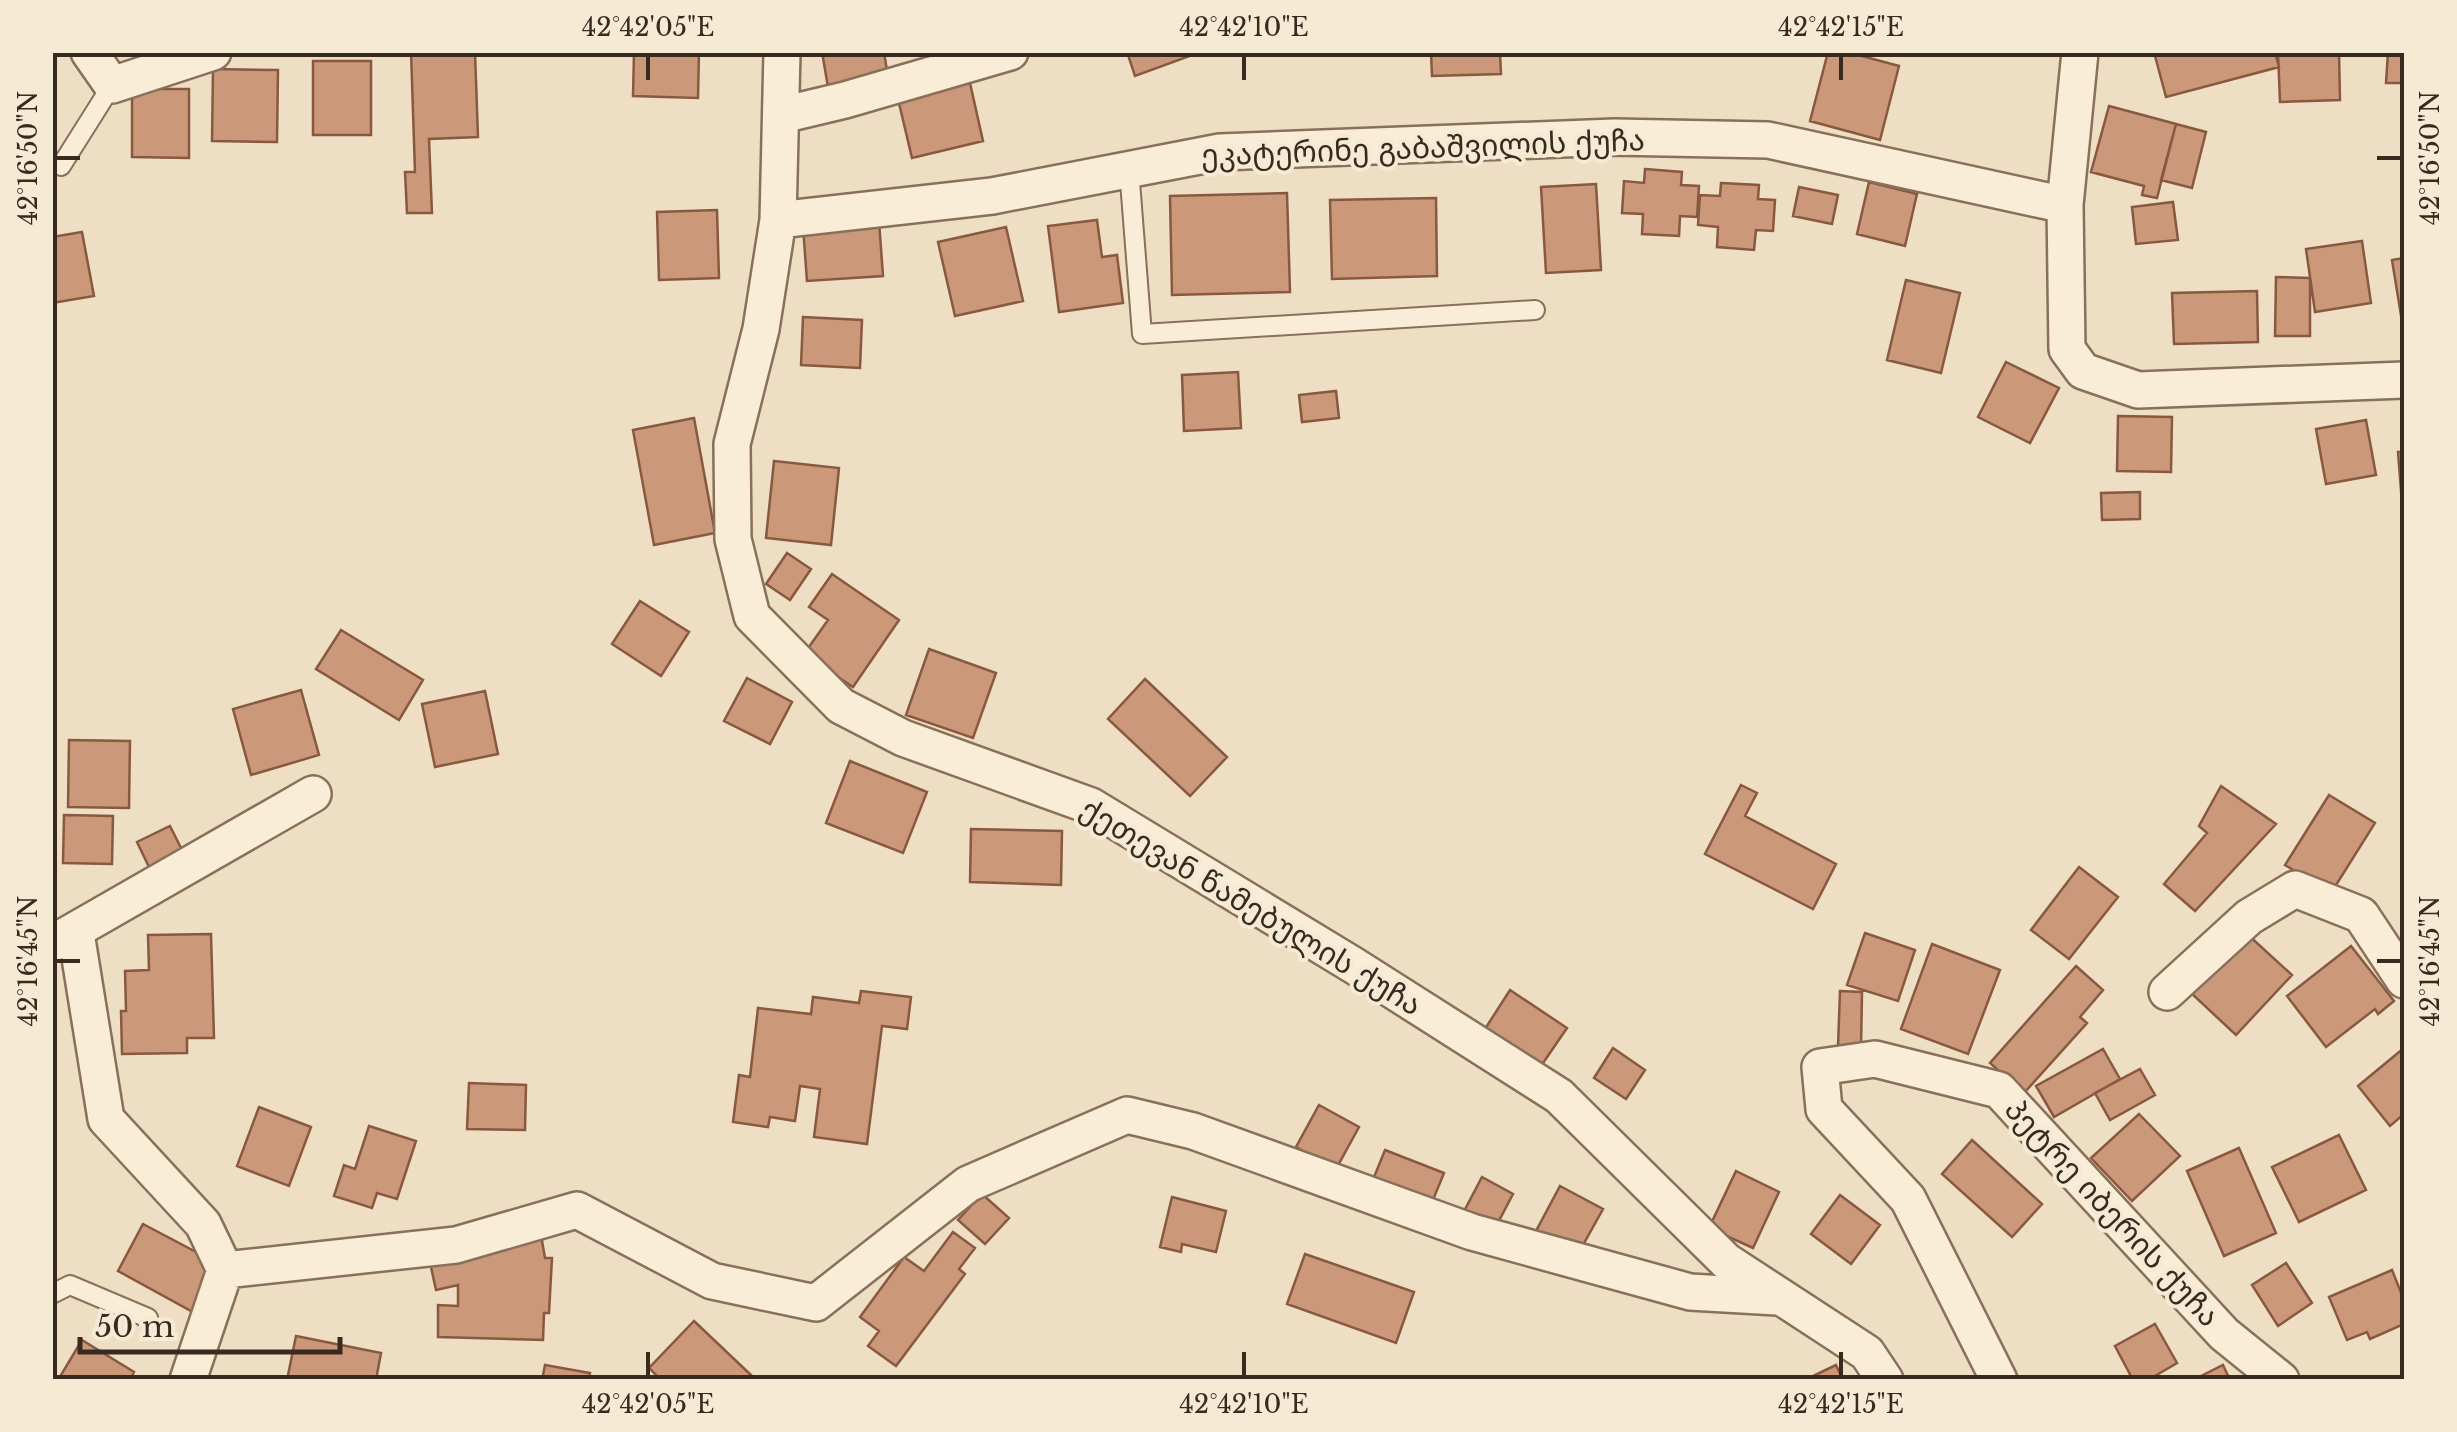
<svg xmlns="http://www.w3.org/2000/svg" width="2457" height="1432" font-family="'Libre Baskerville','Noto Sans Georgian',serif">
	<rect width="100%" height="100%" fill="#eedfc4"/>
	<path fill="#cc987a" stroke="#885940" stroke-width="2.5" d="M411,52H475L478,137L429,139L432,213H407L405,172H415Z
		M634,52H699L698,98L633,96Z
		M822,52H884L888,77L828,87Z
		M1127,52H1198V53L1135,76Z
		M1431,52H1500L1501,74L1432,76Z
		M1828,52H1847L1899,66L1880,140L1810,121Z
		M2154,52H2275L2279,67L2166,97Z
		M2278,52H2339L2340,100L2280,102Z
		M2388,52H2404V83H2386Z
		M313,61H371V135H313Z
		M213,69L278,70L277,142L212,141Z
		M970,83L983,141L912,158L898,99Z
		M132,89H189V158L132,157Z
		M2109,106L2176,124L2157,198L2142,195L2144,186L2091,172Z
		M2176,124L2206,132L2192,188L2161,180Z
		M1645,169L1682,172L1681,185L1699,186L1697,217L1680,216L1679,236L1642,234L1643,214L1622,213L1624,181L1644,183Z
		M1869,182L1917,194L1905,246L1857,234Z
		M1721,183L1759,185L1758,199L1775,200L1773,231L1756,230L1754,250L1717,247L1718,227L1698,225L1700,195L1720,196Z
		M1596,184L1601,270L1546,273L1541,187Z
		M1799,187L1838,195L1832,224L1793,216Z
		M1287,193L1290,292L1172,295L1170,196Z
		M1436,198L1437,276L1332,279L1330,200Z
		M2173,202L2178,240L2136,244L2132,207Z
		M717,210L719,278L659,280L657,212Z
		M1097,220L1102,257L1117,255L1123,303L1059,312L1048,226Z
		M879,221L883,276L807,281L803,227Z
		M1006,227L1023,301L955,316L938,242Z
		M82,232L94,296L52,303V237Z
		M2362,241L2371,303L2315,312L2306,249Z
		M2404,258V334L2392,260Z
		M2276,277L2310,278V336H2275Z
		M1906,280L1960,293L1941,373L1887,360Z
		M2257,291L2258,342L2174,344L2172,293Z
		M803,317L862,320L860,368L801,365Z
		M2006,362L2059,388L2030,443L1978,417Z
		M1238,372L1241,428L1184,431L1182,375Z
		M1336,391L1339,418L1302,422L1299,395Z
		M2118,416L2172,417L2171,472L2117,471Z
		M694,418L715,533L654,545L633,430Z
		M2366,420L2376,475L2326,484L2316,429Z
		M2398,452H2404V503H2402Z
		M774,461L839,468L831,545L766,538Z
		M2140,492V519L2102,520L2101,493Z
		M787,553L811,569L790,600L766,584Z
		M832,574L899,620L853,687L804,654L828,620L809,607Z
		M640,601L689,632L661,676L612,644Z
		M341,630L423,680L399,720L316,669Z
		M929,649L996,673L973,738L906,715Z
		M747,678L792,702L770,744L724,721Z
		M1145,679L1227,757L1190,796L1108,719Z
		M301,690L319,755L251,775L233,709Z
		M485,691L498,754L435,767L422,704Z
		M69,740L130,741L129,808L68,807Z
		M850,761L927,792L903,853L826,823Z
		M1741,785L1757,793L1745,816L1836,864L1813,909L1705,854Z
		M2221,786L2276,824L2195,911L2164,884L2207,833L2199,826Z
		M2329,795L2375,823L2331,893L2285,865Z
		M64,815L113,816L112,864L63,863Z
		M170,826L182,850L149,867L137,842Z
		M971,829L1062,831L1061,885L970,882Z
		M2079,867L2118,897L2069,959L2031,930Z
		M1865,933L1915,950L1898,1001L1847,985Z
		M2246,933L2292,975L2236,1035L2191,993Z
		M211,934L214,1038H187V1053L122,1054L121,1011H126L125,971L149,970L148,935Z
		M1932,944L2000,970L1968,1054L1901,1029Z
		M2351,946L2394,1001L2378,1014L2375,1009L2326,1047L2287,996Z
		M2076,966L2103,990L2080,1017L2087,1023L2024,1093L1990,1063Z
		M1510,990L1567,1028L1541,1066L1485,1029Z
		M861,991L911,997L907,1029L882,1026L867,1144L814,1137L820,1089L800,1086L795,1121L770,1117L768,1127L733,1122L739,1075L750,1077L758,1008L811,1014L813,997L859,1003Z
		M1840,991L1862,992L1861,1048L1838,1047Z
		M1613,1048L1645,1070L1626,1099L1594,1078Z
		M2404,1048V1114L2390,1126L2358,1086Z
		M2103,1049L2120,1079L2054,1117L2036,1086Z
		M2140,1069L2155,1095L2110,1120L2095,1093Z
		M469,1083L526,1085L525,1130L467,1129Z
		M1319,1105L1359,1127L1336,1169L1296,1147Z
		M259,1107L311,1127L289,1186L237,1166Z
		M2139,1114L2180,1156L2132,1201L2091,1158Z
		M369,1126L416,1141L397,1199L377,1193L372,1208L334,1196L344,1165L355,1169Z
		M2339,1135L2366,1190L2299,1222L2272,1167Z
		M1972,1140L2042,1204L2012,1237L1942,1174Z
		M2239,1148L2276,1233L2224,1256L2187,1171Z
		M1385,1150L1444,1173L1431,1205L1372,1182Z
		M1736,1171L1779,1192L1753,1248L1709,1228Z
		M1482,1177L1513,1194L1492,1234L1461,1217Z
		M1560,1186L1603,1209L1578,1254L1536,1231Z
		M982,1194L1009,1218L985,1244L958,1220Z
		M1840,1195L1880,1225L1851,1264L1811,1234Z
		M1172,1197L1226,1211L1216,1252L1182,1244L1181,1252L1160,1247Z
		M143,1224L213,1261L202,1317L118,1271Z
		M953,1232L975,1248L959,1269L965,1274L896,1366L868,1346L879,1331L860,1317L904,1257L924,1271Z
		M541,1235L545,1258H552L549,1313H544L543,1340L438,1337V1305L458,1306V1285L436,1290L429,1258Z
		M1305,1254L1414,1292L1396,1343L1287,1304Z
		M2286,1263L2312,1303L2278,1326L2252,1285Z
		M2392,1270L2404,1300V1324L2370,1339L2367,1332L2347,1340L2329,1297Z
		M694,1321L752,1376L749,1380H661L649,1368Z
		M2155,1324L2177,1363L2148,1380H2133L2115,1346Z
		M296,1336L381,1353L376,1380H287Z
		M82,1340L134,1372L130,1380H58Z
		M545,1365L590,1373L588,1380H542Z
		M1836,1365L1843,1380H1812L1811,1377Z
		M2223,1365L2230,1380H2193Z"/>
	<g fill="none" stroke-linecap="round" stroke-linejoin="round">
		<defs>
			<path id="lane" d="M61,166L112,85
				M1129,169L1142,334L1535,310
				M52,1294L70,1285L148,1318"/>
			<path id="street" d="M89,52L112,85L213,52
				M782,52L778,220L761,329L732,444L733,539L752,616L841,706L903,738L1091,806L1353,965L1559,1096L1726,1261L1867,1353L1885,1380
				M2080,52L2065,205L2067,349L2083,371L2138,390L2404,380
				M782,115L845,100L1010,52
				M778,220L992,196L1220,152L1614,137L1768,140L2065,205
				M76,933L106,1119L203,1224L225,1270L188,1380
				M53,943L313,794
				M2167,992L2249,917L2295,889L2361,915L2404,980
				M225,1270L456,1245L577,1210L712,1281L816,1303L968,1184L1127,1115L1193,1131L1472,1232L1690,1292L1777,1297
				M1999,1380L1908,1199L1824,1109L1820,1067L1875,1059L1999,1090L2224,1334L2281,1380"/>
		</defs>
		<use href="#lane" stroke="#88705a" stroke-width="22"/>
		<use href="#street" stroke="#88705a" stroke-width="40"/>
		<use href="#lane" stroke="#f9edd7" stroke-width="18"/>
		<use href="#street" stroke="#f9edd7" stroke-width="35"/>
	</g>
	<path fill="none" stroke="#382a1e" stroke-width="4" d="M648,55V80M1244,55V80M1841,55V80M55,158H80M2377,158H2402M55,961H80M2377,961H2402M648,1352V1377M1244,1352V1377M1841,1352V1377"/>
	<g text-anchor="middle" stroke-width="8" stroke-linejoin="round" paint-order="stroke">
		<g font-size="30" fill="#382a1e" stroke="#f5ead3">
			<text transform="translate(1423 148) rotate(-2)" y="10">ეკატერინე გაბაშვილის ქუჩა</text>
			<text transform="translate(1251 907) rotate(31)" y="10">ქეთევან წამებულის ქუჩა</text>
			<text transform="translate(2112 1213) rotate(47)" y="10">პეტრე იბერის ქუჩა</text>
		</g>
	</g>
	<rect width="2457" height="1432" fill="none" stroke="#f5ead3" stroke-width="110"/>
	<path d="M80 1337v15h260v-15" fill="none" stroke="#382a1e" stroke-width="5"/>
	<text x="95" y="1337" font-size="30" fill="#382a1e" stroke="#f5ead3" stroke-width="8" paint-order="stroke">50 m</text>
	<rect x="55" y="55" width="2347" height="1322" fill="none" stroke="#382a1e" stroke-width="4"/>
	<g font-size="25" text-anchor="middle" fill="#382a1e">
		<text x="648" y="36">42°42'05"E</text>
		<text x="1244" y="36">42°42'10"E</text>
		<text x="1841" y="36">42°42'15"E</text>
		<text transform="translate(28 158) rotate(-90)" y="9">42°16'50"N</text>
		<text transform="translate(2430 158) rotate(-90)" y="9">42°16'50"N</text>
		<text transform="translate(28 961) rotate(-90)" y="9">42°16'45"N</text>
		<text transform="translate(2430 961) rotate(-90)" y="9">42°16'45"N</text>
		<text x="648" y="1413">42°42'05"E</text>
		<text x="1244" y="1413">42°42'10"E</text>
		<text x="1841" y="1413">42°42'15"E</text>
	</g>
</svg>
